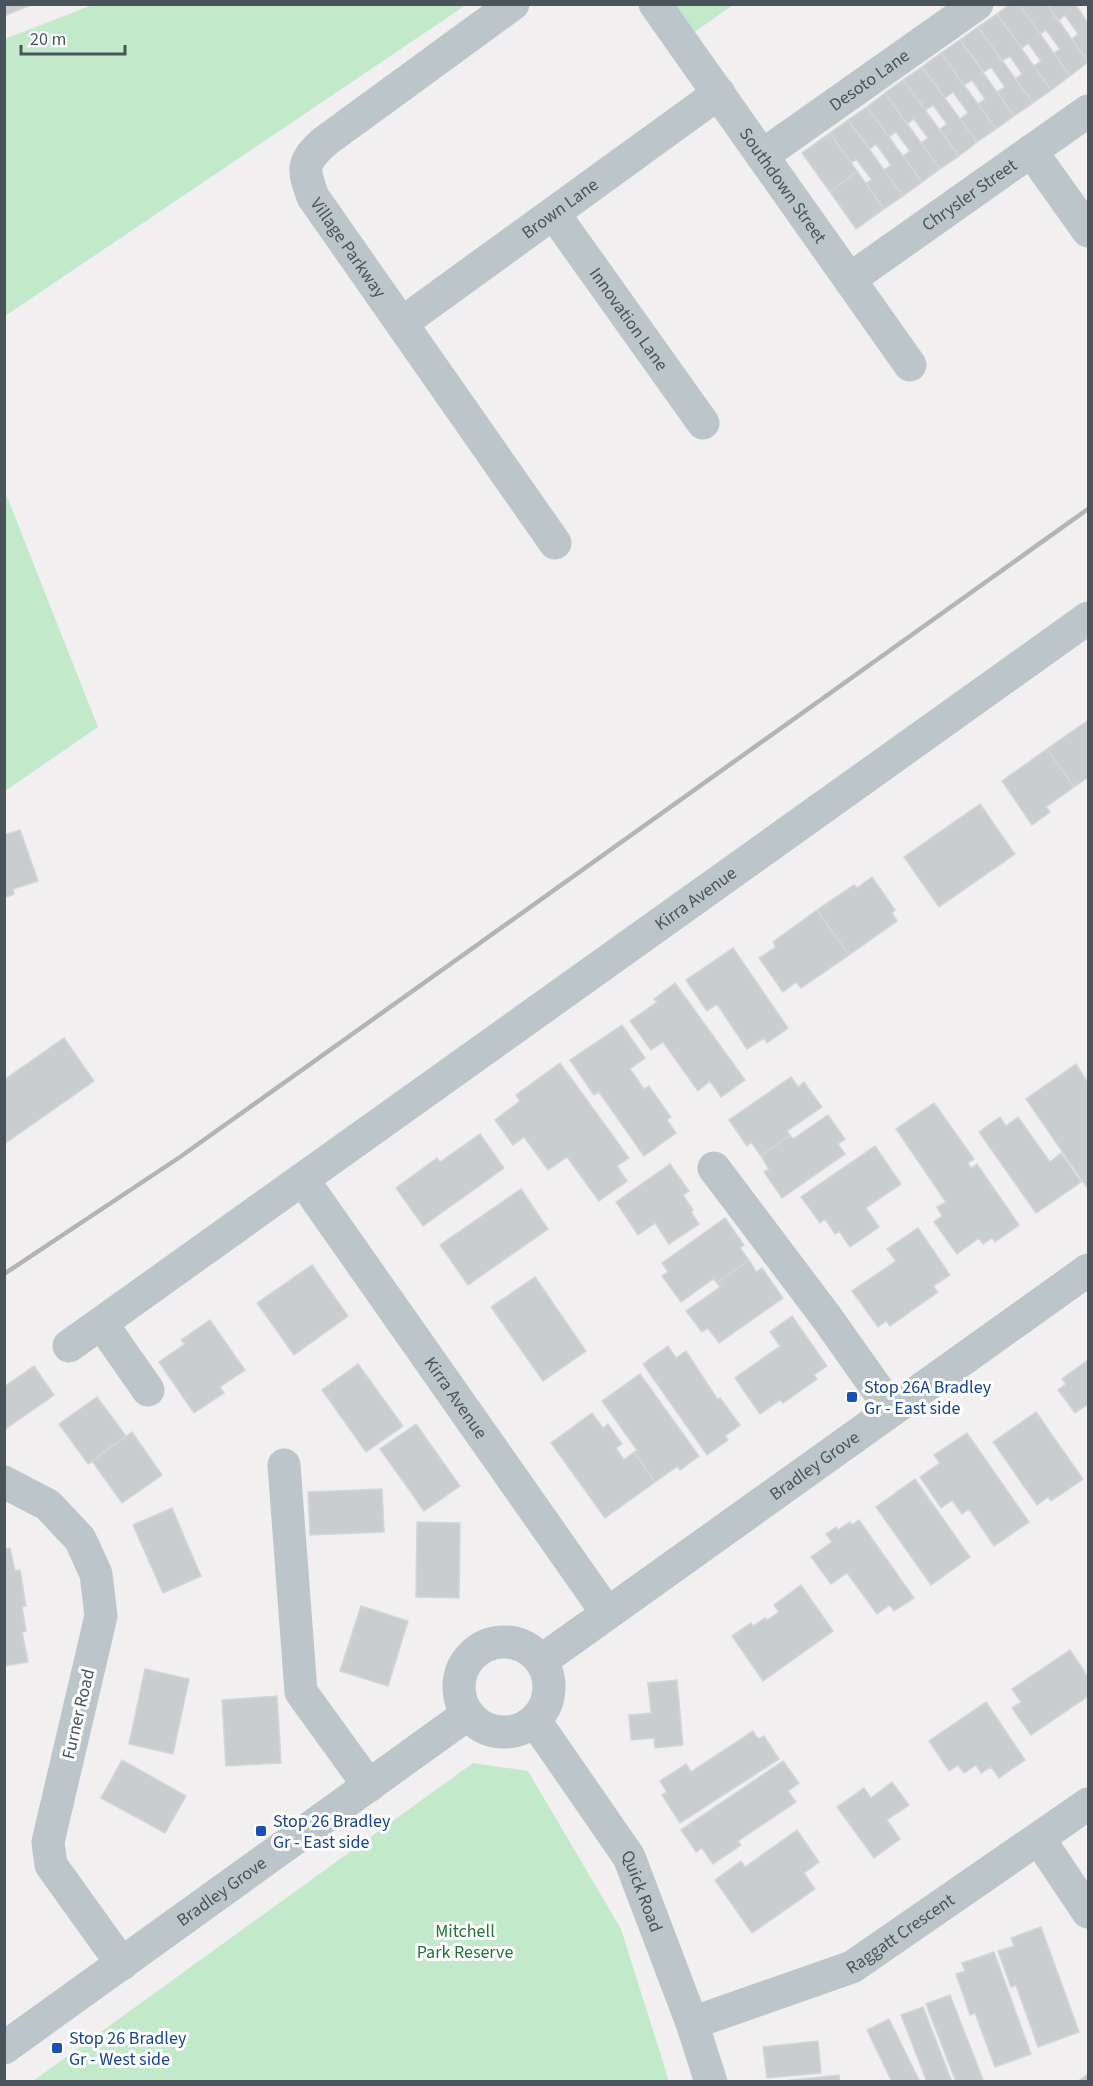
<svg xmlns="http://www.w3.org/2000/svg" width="1093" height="2086" font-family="'Source Sans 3',sans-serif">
	<rect width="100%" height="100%" fill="#f1efef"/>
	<path fill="#c2eaca" d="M92,5V4L466,5L5,316V39Z
		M673,5H733L693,33Z
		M4,489L98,727L5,791H4Z
		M473,1763L528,1771L621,1929L669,2081H33Z"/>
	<path fill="#c9cdd0" stroke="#d3d6d9" stroke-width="1.5" d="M4,4H20L21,9L4,16Z
		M20,4H34L21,9Z
		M1010,4H1019L1070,76L1051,90L1034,66L1041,61L1028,43L1022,48L997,14Z
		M1019,4H1047L1088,62L1070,76L1054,53L1060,49L1046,30L1040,34Z
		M1047,4H1075L1088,23V62L1072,39L1078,34L1065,15L1058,21Z
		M997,14L1051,90L1033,103L1015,79L1022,74L1010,56L1002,61L978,27Z
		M978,27L1033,103L1014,116L997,92L1005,87L991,67L984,72L960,40Z
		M960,40L1014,116L996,129L978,104L985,99L972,80L964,85L941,53Z
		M941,53L996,129L977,142L960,119L968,113L953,92L945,98L922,67Z
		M922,67L977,142L959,156L940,129L947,124L933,105L926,110L903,80Z
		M903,80L959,156L940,169L921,143L928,138L914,119L907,124L885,93Z
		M885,93L940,169L922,182L903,156L910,151L896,132L889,137L867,107Z
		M867,107L922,182L903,196L884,170L891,165L876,144L870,149L848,120Z
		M848,120L903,196L884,209L866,183L872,180L856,159L851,163L830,133Z
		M830,133L857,171L830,192L802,153Z
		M857,171L884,209L856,229L830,192Z
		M1087,721L1088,723V777L1074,787L1047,749Z
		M1047,749L1074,787L1046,807L1050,812L1032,825L1002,781Z
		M980,804L1015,854L939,907L904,857Z
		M20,830L38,881L13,889L14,894L4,898V835Z
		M872,877L895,910L892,913L897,921L849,955L817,910L854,885L857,888Z
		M817,910L849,955L801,988L796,982L783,992L759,958L776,947L773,942Z
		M733,948L788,1028L767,1043L764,1038L747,1049L717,1004L707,1011L686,980Z
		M675,983L745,1080L721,1097L710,1081L698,1091L663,1042L651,1050L630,1021L657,1002L654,999Z
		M622,1025L645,1058L630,1069L644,1089L649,1086L671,1117L667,1120L676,1133L644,1156L599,1092L594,1095L570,1060Z
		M64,1038L94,1081L4,1144V1080Z
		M560,1063L629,1158L617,1166L627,1181L599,1201L567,1157L548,1170L524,1137L513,1145L495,1120L520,1101L516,1095Z
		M1076,1064L1088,1083V1189L1026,1099Z
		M791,1077L798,1087L804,1082L822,1107L787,1131L790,1135L761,1156L751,1142L747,1146L729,1120Z
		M934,1103L974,1159L968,1163L971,1168L977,1164L1019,1225L995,1242L992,1238L983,1244L979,1238L957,1254L934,1222L942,1216L937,1207L946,1202L896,1129Z
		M828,1115L845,1139L838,1144L845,1154L782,1198L764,1172L769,1169L761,1156L790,1135L793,1139Z
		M1000,1117L1006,1126L1018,1117L1050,1162L1061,1153L1081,1182L1036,1213L979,1132Z
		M480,1134L504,1168L423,1226L396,1188L437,1158L440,1162Z
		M875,1146L901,1184L866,1208L879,1227L850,1247L839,1231L835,1234L825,1219L820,1223L801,1197Z
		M670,1164L689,1191L683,1195L693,1210L691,1212L699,1224L669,1244L655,1223L638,1235L616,1202Z
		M521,1189L548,1229L468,1285L440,1245Z
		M725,1218L744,1245L740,1248L749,1260L717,1283L713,1279L681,1302L662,1276L668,1272L662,1263Z
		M918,1228L950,1275L933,1286L938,1292L890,1326L886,1321L878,1327L852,1291L896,1261L887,1249Z
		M749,1260L756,1272L762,1268L783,1298L719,1343L708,1328L702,1332L686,1311L720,1287L717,1283Z
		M312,1265L348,1316L294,1355L257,1303Z
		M535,1277L586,1351L543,1381L491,1307Z
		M792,1316L827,1366L814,1375L817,1379L783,1403L780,1400L760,1414L735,1378L780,1346L770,1332Z
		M210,1320L245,1370L220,1387L224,1393L194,1413L159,1362L185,1344L181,1340Z
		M668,1346L676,1358L686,1351L718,1400L720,1398L740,1425L725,1436L728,1440L707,1455L643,1364Z
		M1088,1360V1407L1087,1405L1075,1413L1058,1390L1066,1384L1062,1379Z
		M358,1364L403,1426L366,1452L322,1390Z
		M34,1366L54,1395L4,1430V1387Z
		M640,1374L699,1456L680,1470L678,1466L655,1482L634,1452L637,1450L602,1401Z
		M97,1397L126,1436L88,1464L59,1424Z
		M1036,1412L1083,1479L1051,1501L1048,1497L1037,1505L993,1442Z
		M592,1413L603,1428L608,1424L622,1444L616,1448L624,1460L634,1452L655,1482L605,1518L551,1443Z
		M416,1424L460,1486L424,1511L380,1449Z
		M132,1432L162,1475L122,1503L92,1461Z
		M967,1433L1029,1522L994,1546L969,1509L962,1514L952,1500L941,1508L920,1477L940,1463L934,1455Z
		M915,1479L970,1557L931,1585L876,1507Z
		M382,1489L384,1532L310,1535L308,1492Z
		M172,1508L201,1576L163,1593L133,1525Z
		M859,1520L914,1598L894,1611L890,1605L877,1614L847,1573L831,1584L811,1557L832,1542L826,1534L836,1527L838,1530L850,1522L852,1525Z
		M417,1522L460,1523L459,1598L416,1597Z
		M10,1548L15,1571L20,1570L26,1606L22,1607L26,1631L22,1632L28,1662L4,1666V1549Z
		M801,1585L833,1631L763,1681L732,1636L751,1623L753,1626L765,1618L767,1620L779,1612L774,1605Z
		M361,1606L408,1621L388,1686L340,1671Z
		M1070,1650L1088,1677V1696L1031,1735L1012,1708L1021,1702L1012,1689Z
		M145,1669L189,1679L173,1754L129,1744Z
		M677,1680L683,1745L655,1748L654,1738L631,1740L629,1715L651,1713L648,1683Z
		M277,1696L281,1763L226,1766L222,1700Z
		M986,1702L1025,1760L999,1778L991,1767L981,1773L976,1765L964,1773L958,1765L949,1771L929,1741Z
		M753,1731L758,1739L764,1736L779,1759L680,1823L662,1795L667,1792L660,1781L686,1764L691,1772Z
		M122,1760L186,1796L165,1833L101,1798Z
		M783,1761L799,1783L788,1791L796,1802L738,1841L741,1845L713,1864L702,1848L696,1852L681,1830Z
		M892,1782L909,1805L887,1820L900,1839L874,1858L837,1807L864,1788L871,1798Z
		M797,1830L819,1862L804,1873L815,1889L752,1933L715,1880L741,1861L745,1867Z
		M1041,1927L1079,2032L1038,2047L1016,1985L1011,1987L998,1951L1014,1946L1011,1938Z
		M994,1952L1031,2054L995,2067L975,2013L970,2015L956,1974L965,1971L962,1963Z
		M950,1995L984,2082H956L926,2004Z
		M923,2007L952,2082H927L901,2015Z
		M889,2019L920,2082H892L867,2030Z
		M818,2041L821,2073L767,2078L763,2047Z
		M1088,2074V2082H1077Z
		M839,2075L840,2082H784V2081Z"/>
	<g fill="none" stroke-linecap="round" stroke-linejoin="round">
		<g stroke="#bcc6ca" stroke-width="33">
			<path id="s1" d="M513,4L324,142C301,163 303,169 313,197L555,543"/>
			<path id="s2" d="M655,4L910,365"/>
			<path d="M1031,151L1088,231"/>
			<path id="s3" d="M763,155L977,4"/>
			<path id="s4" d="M554,214L703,423"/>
			<path id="s5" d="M850,279L1088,111"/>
			<path id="s6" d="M402,323L719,93"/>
			<path d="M714,1168L827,1318L892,1410"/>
			<path id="s7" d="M303,1180L607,1613"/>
			<path d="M102,1324L148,1390"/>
			<path id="s8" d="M69,1346L1088,618"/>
			<path d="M284,1465L301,1692L369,1786"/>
			<path d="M4,1482L48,1505L80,1539L96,1574L101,1616L48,1842L51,1865L122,1964"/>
			<circle cx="504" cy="1687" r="45"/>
			<path id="s9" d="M541,1661L1088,1270"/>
			<path id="s10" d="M535,1721L629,1857L692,2023L711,2082"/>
			<path d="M1039,1839L1088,1912"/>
			<path id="s11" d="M692,2023L852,1967L1088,1804"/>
			<path id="s12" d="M4,2048L468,1714"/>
		</g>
		<path stroke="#b2b5b8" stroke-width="4.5" d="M4,1274L180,1157L1088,509"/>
	</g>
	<g fill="#1a4fb4" stroke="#fff" stroke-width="2">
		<rect x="846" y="1391" width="12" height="12" rx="3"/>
		<rect x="255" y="1825" width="12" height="12" rx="3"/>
		<rect x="51" y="2042" width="12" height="12" rx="3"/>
	</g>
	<g text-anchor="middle" stroke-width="6" stroke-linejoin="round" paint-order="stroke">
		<g font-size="18" fill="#49555a" stroke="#fff">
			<text dy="6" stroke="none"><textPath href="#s3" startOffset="130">Desoto Lane</textPath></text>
			<text dy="6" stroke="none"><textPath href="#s2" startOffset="222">Southdown Street</textPath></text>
			<text dy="6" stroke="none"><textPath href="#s5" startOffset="146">Chrysler Street</textPath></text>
			<text dy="6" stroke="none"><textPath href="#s6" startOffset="195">Brown Lane</textPath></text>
			<text dy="6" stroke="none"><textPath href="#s1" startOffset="358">Village Parkway</textPath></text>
			<text dy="6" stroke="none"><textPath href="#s4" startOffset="129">Innovation Lane</textPath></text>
			<text dy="6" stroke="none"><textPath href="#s8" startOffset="770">Kirra Avenue</textPath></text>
			<text dy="6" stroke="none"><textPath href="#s7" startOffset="266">Kirra Avenue</textPath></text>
			<text dy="6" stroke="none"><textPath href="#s9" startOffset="336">Bradley Grove</textPath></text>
			<text transform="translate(78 1714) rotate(-77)" y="6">Furner Road</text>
			<text dy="6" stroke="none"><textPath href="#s12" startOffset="268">Bradley Grove</textPath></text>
			<text dy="6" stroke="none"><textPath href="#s10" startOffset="202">Quick Road</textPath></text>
			<text dy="6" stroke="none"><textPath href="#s11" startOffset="228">Raggatt Crescent</textPath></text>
		</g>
		<g font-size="18" fill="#164399" stroke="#fff" text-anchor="start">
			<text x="864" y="1393">Stop 26A Bradley<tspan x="864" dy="21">Gr - East side</tspan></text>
			<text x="273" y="1827">Stop 26 Bradley<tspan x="273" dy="21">Gr - East side</tspan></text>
			<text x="69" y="2044">Stop 26 Bradley<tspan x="69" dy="21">Gr - West side</tspan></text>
		</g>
		<g font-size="18" fill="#21733a" stroke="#fff">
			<text x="465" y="1937">Mitchell<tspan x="465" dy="21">Park Reserve</tspan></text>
		</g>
	</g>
	<rect width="1093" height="2086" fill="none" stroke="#49555a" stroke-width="12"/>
	<path d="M21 45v9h104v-9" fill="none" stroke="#49555a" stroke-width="3"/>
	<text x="30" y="45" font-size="18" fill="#49555a" stroke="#ffffff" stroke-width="4.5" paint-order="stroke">20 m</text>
</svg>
